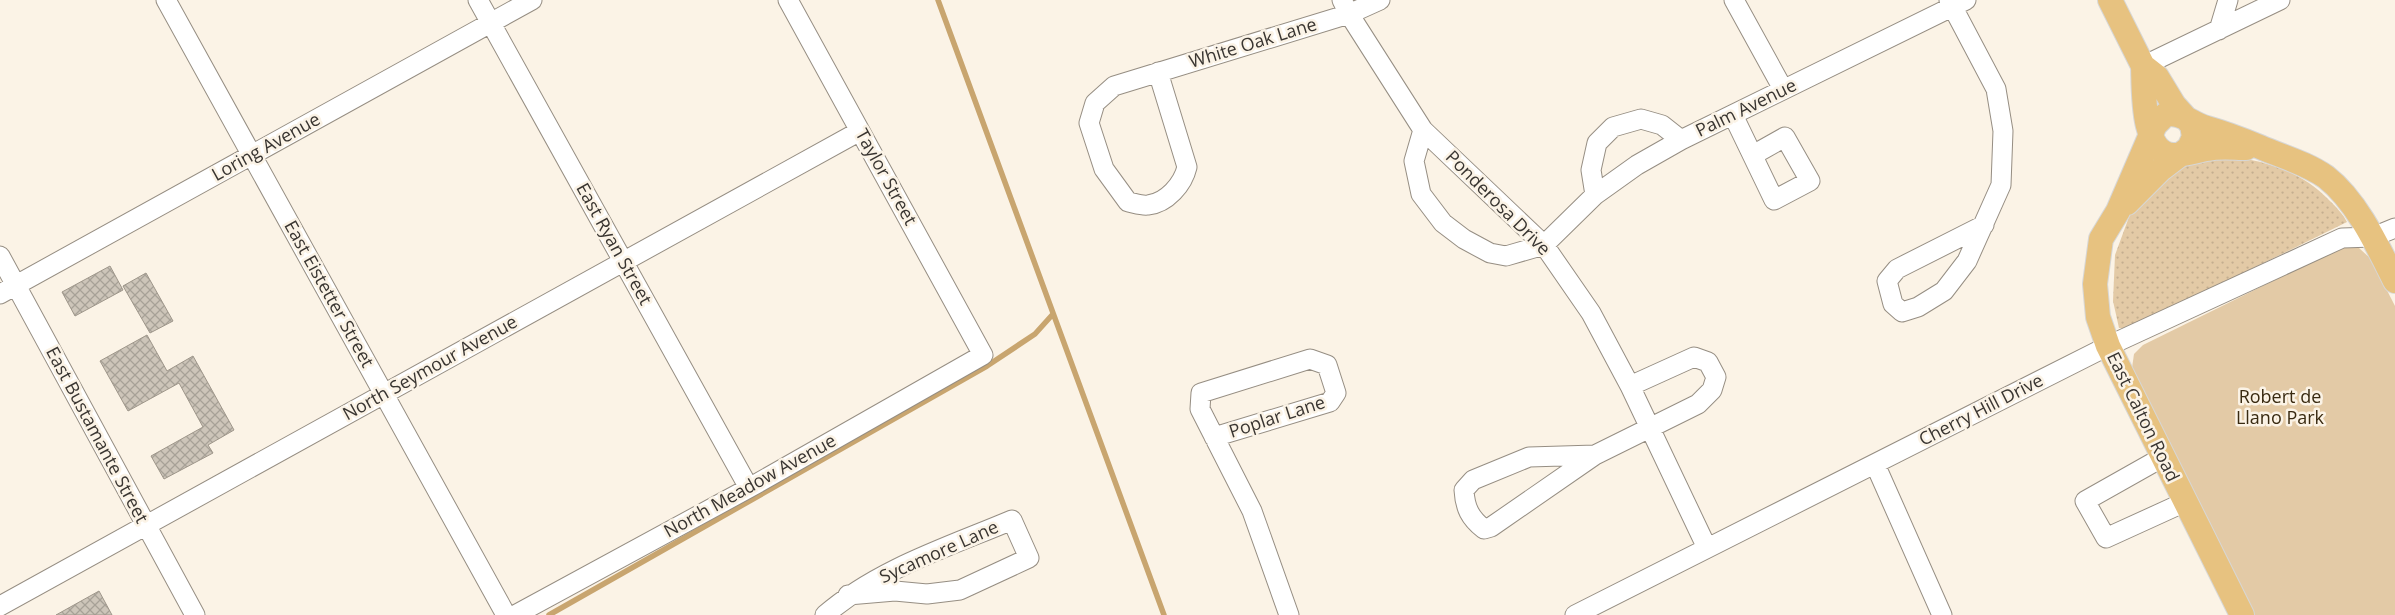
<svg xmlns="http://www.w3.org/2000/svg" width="2395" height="615" font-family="'Open Sans',sans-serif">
	<defs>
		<pattern id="grass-dots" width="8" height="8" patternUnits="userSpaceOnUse" patternTransform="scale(1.25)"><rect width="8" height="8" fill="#e3caa6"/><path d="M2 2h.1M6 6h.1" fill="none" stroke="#c4ae8f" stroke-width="1.8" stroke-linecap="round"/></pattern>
		<pattern id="building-cross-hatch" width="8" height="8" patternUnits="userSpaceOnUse" patternTransform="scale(1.25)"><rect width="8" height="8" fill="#cdc5b9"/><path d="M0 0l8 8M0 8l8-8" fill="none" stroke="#a7a197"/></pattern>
	</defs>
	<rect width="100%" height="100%" fill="#fbf3e6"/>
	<path fill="url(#grass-dots)" d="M2241,158C2276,164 2305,175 2330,201C2337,208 2343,214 2347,222L2139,324L2128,328H2119L2113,301L2115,255L2129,217L2138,201L2180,168L2191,163L2204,160Z"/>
	<path fill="#e3caa6" d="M2342,247L2359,248L2371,259L2395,306V615H2254L2132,368L2134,354L2143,345Z"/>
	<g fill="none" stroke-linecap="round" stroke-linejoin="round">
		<path stroke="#c8a56f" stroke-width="5.5" d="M938,0L1164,615
			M549,615L987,366L1035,334L1053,314"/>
	</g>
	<path fill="url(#building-cross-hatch)" stroke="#9e968a" d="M110,266L123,290L75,316L62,292Z
		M146,273L173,321L150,333L123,286Z
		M147,335L167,371L193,356L234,430L208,445L213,453L164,479L151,456L203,427L179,383L128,411L100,361Z
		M99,591L112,615H56Z"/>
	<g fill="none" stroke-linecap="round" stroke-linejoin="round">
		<defs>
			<path id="minor" d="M166,0L506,615
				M478,0L749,488
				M1342,0L1349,14L1423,130L1544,245L1591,313L1630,386L1707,548
				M1734,0L1783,89
				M1949,0L1996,89L2003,131L2001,185L1967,261L1944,291L1918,307L1902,312L1893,304L1887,281L1897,269L1984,225
				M2219,30L2228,0
				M2143,66L2280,0
				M1158,72L1187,167C1183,184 1167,203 1148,205C1142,206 1134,203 1128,202L1104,169L1089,123L1095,103L1114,86L1349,14L1380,0
				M1733,115L1774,200L1810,181L1785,137L1753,155
				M1423,130L1414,161L1421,194L1443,223L1464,239L1490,253L1506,256L1544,245L1595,195L1637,165L1681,140L1966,0
				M1595,195L1591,170L1597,143L1613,127L1641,119L1662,125L1681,140
				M0,256L195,615
				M0,294L532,0
				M1214,437L1330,402L1336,393L1327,365L1310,359L1201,393L1200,409L1252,511L1289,615
				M1595,455L1529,457L1473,480L1464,490C1465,508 1470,518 1484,529L1491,527L1595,455L1698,404L1712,390L1716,377L1708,362L1694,357L1630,386
				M2163,457L2085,501L2106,538L2185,502
				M1875,464L1942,615
				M0,606L860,131
				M515,615L749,488L983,355L788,0
				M825,615C878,569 948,547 1012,520L1029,558L960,590L927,594L895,591L848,595
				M1575,615L2108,346L2342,238L2373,237L2395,228"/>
			<path id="major" d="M2110,0L2143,66L2157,77L2174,105L2192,125L2194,137L2189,148L2160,170L2127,203
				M2143,66C2144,88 2141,154 2173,155C2184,155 2196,151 2207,149C2220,146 2234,148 2246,148
				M2242,615L2108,346L2098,317L2095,284L2101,239L2118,211L2155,125L2165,115C2182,111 2191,124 2207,128C2225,133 2243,140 2260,147C2283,157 2306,163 2326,177C2357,201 2378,247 2395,281"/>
		</defs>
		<use href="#minor" stroke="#968e83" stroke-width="21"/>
		<use href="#major" stroke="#d7d7d6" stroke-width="26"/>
		<use href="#minor" stroke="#fff" stroke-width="19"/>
		<use href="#major" stroke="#e7c280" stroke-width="24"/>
	</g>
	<g text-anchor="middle" stroke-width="5" stroke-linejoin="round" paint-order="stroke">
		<g font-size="18" fill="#393531" stroke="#fbf3e6">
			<text transform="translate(1253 43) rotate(-17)" y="6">White Oak Lane</text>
			<text transform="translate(1746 108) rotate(-26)" y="6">Palm Avenue</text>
			<text transform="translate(266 147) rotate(-29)" y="6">Loring Avenue</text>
			<text transform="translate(886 177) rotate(61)" y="6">Taylor Street</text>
			<text transform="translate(1498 203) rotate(45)" y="6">Ponderosa Drive</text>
			<text transform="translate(614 244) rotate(61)" y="6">East Ryan Street</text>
			<text transform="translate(329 294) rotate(61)" y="6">East Eistetter Street</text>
			<text transform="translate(430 368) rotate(-29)" y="6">North Seymour Avenue</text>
			<text transform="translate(1981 410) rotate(-27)" y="6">Cherry Hill Drive</text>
			<text transform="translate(1277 417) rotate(-18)" y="6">Poplar Lane</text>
			<text transform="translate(2143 417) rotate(64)" y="6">East Calton Road</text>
			<text transform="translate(97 435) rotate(62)" y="6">East Bustamante Street</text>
			<text transform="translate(750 486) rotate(-29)" y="6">North Meadow Avenue</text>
			<text transform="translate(939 552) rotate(-24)" y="6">Sycamore Lane</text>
		</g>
		<g font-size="18" fill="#392a11" stroke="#fbf3e6">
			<text x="2280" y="403">Robert de<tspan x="2280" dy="21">Llano Park</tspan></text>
		</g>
	</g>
</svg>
